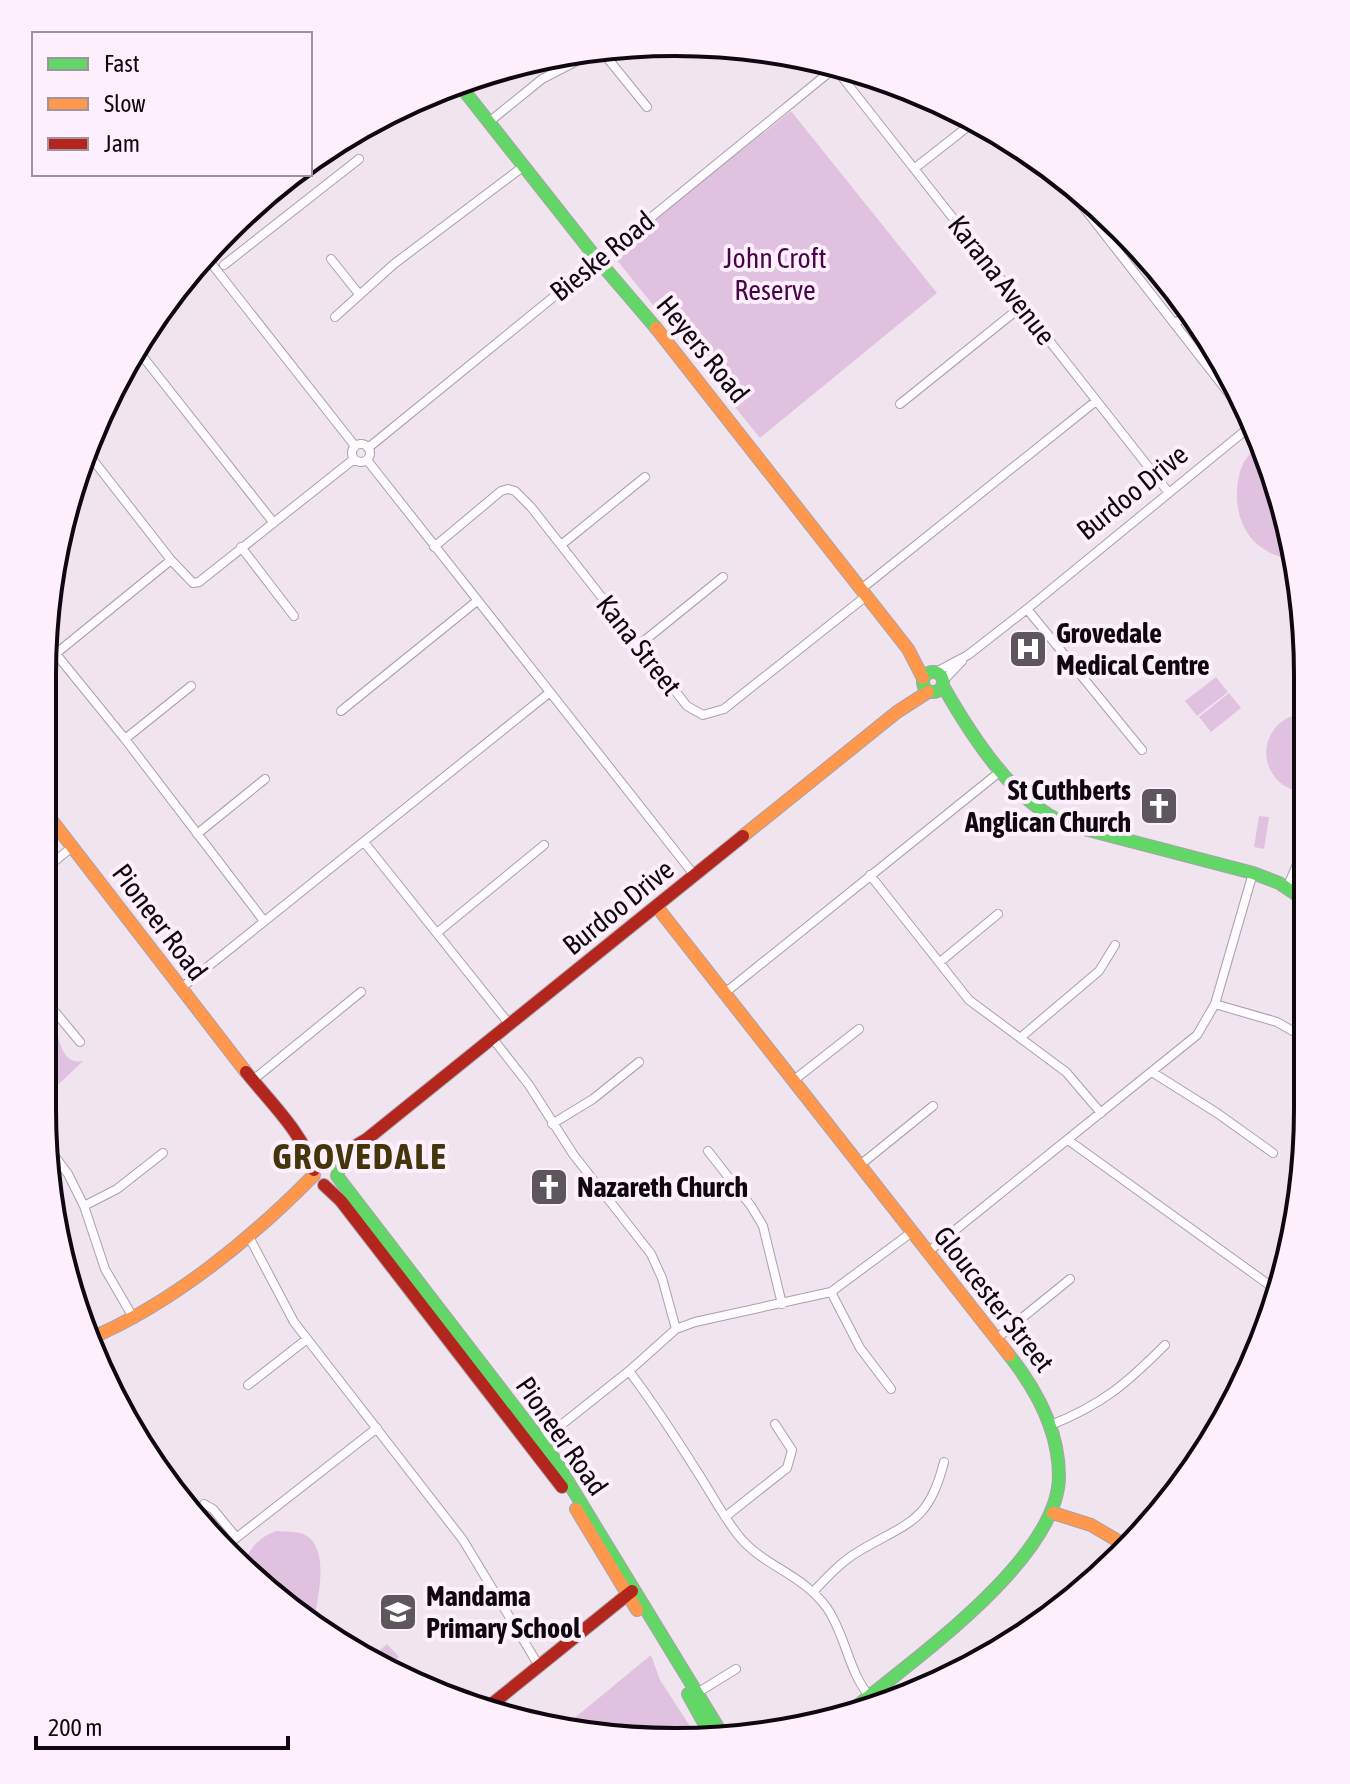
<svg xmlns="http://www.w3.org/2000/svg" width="1350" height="1784" font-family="'Asap Condensed',sans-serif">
	<rect width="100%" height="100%" fill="#f0e5ef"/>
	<path fill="#e1c1e0" d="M791,111L937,293L760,438L612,254Z
		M1260,443L1274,471L1295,561C1260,554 1239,535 1237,498C1237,486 1238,473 1244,462C1248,455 1255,449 1260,443Z
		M1216,677L1228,692L1197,716L1185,701Z
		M1229,693L1241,708L1211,732L1199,717Z
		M1303,713V793C1254,784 1254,721 1303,713Z
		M1259,816L1269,817L1264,849L1254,847Z
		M57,1034C62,1049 65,1064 83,1061L42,1100V1057Z
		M277,1531C285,1532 296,1531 303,1534C331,1546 318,1597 314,1619L243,1568C247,1550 260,1536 277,1531Z
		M387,1644L399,1657L384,1669L370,1659Z
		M651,1655L660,1680L699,1740L560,1730Z"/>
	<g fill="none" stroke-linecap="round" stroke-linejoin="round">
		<defs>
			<path id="street" d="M600,49L647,107
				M835,68L1169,493
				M489,122L542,79L575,62L588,51
				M915,168L975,121
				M1056,172L1248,418
				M207,258L355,446
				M331,259L359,294
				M224,265L359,159
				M335,317L394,264L524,166
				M1176,323L1191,311
				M136,348L273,522
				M900,404L1022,306
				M352 453a9 9 0 1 1 18 0a9 9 0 1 1-18 0Z
				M368,448L837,66
				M86,451L171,560L193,583L199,582L354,459
				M367,460L695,876
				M561,545L645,477
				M241,547L294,616
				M434,547L501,491L508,489L515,491L531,507L687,706L703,715L724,709L865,597
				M860,590L1096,401
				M1027,609L1142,750
				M639,645L723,577
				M56,654L125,739L264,921
				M43,664L171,560
				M936,672L968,655L1027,609L1252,425
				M943,681L962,661
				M341,711L477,601
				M125,739L191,686
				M197,834L265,779
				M364,842L510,1025
				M43,871L72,847
				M870,875L969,1000L1066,1072L1101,1113
				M1287,888L1303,850
				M438,932L544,845
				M940,962L998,914
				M180,989L549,693
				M726,992L1002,770
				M42,996L80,1042
				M1215,1004L1277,1022L1303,1037
				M1020,1038L1099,971L1115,945
				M493,1039L529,1085L573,1154L651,1254L662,1278L676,1329
				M1152,1072L1217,1113L1273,1153
				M253,1080L361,992
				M794,1080L859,1029
				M552,1124L593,1099L639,1062
				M1068,1140L1279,1292
				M47,1146L68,1174L84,1206L105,1269L134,1319
				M708,1151L751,1206L763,1226L782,1304
				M860,1165L933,1106
				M84,1206L117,1189L163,1153
				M248,1235L294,1322L463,1540L539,1666
				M928,1252L1197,1035L1215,1004L1253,873
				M831,1292L860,1348L891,1389
				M996,1339L1070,1279
				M629,1371C654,1404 676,1438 698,1473C711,1493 723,1516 738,1535C762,1566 802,1573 827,1608C846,1636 848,1670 869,1696
				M248,1385L307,1339
				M121,1411L143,1432
				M1051,1425C1103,1404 1126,1384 1165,1345
				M541,1441L629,1371L676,1329L695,1322L831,1292L912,1232
				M204,1504L213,1509L236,1537
				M725,1517L787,1468L792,1450L775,1424
				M1134,1542L1151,1515L1183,1478
				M222,1549L377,1428
				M814,1591C828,1576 843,1560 861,1550C909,1522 929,1522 944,1462
				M697,1693L736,1669"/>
			<path id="fast" d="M458,83L597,259L656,328
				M923 682a10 10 0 1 1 20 0a10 10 0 1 1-20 0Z
				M943,686C971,735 1015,805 1069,825L1253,873L1279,883L1303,899
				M338,1171L357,1150
				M337,1176L553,1457L725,1739
				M688,1694L714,1741
				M846,1715C907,1664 1059,1560 1059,1476C1059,1431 1036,1389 1009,1355"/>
			<path id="slow" d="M656,328L908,649L923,678
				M43,809L246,1072
				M743,836L897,712L928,692
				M657,907L1009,1355
				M91,1338C173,1303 252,1238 314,1175
				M576,1509L637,1610
				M1053,1513L1091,1525L1130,1548"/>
			<path id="jam" d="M246,1072C270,1102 303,1133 314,1170
				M329,1162L367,1139L743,836
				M324,1185L341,1201L562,1487
				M487,1708L632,1591"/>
		</defs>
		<use href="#street" stroke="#a9a1a9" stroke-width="10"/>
		<use href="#fast" stroke="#a9a1a9" stroke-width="14"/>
		<use href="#slow" stroke="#a9a1a9" stroke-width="14"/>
		<use href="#jam" stroke="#a9a1a9" stroke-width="14"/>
		<use href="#street" stroke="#fdfbfd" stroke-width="8"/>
		<use href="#fast" stroke="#63d668" stroke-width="12"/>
		<use href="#slow" stroke="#ff974d" stroke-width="12"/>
		<use href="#jam" stroke="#b3261e" stroke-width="12"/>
	</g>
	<defs>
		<symbol id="hospital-square" viewBox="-11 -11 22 22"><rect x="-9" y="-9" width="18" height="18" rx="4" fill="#5e565d" stroke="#fdf0fc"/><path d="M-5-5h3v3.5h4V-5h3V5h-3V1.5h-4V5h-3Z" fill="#fff"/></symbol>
		<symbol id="church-square" viewBox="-11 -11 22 22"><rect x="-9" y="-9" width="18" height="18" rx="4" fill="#5e565d" stroke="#fdf0fc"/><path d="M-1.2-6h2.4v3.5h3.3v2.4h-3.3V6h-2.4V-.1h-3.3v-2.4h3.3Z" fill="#fff"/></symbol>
		<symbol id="school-square" viewBox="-11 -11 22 22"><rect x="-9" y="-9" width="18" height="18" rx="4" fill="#5e565d" stroke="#fdf0fc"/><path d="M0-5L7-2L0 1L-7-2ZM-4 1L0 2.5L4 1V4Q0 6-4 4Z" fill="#fff"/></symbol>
	</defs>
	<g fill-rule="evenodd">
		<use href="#hospital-square" x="1006" y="627" width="44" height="44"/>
		<use href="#church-square" x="1137" y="784" width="44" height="44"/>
		<use href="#church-square" x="527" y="1165" width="44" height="44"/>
		<use href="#school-square" x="376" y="1590" width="44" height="44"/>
	</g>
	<g text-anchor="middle" stroke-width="8" stroke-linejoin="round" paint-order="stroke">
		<g font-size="28" fill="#0f090f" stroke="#fdf0fc">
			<text transform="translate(602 256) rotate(-39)" y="10">Bieske Road</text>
			<text transform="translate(1002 280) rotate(52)" y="10">Karana Avenue</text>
			<text transform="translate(703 349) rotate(51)" y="10">Heyers Road</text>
			<text transform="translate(1132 492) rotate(-39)" y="10">Burdoo Drive</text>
			<text transform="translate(639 645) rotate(52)" y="10">Kana Street</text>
			<text transform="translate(618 907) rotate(-39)" y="10">Burdoo Drive</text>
			<text transform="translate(160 922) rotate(53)" y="10">Pioneer Road</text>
			<text transform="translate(994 1299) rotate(52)" y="10">Gloucester Street</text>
			<text transform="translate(562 1436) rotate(55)" y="10">Pioneer Road</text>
		</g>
		<g font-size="28" fill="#470448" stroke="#fdf0fc">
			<text x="775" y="268">John Croft<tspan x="775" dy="32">Reserve</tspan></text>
		</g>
		<g font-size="28" font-weight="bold" fill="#0f090f" stroke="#fdf0fc" text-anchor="start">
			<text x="1056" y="643">Grovedale<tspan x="1056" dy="32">Medical Centre</tspan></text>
			<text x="1131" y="800" text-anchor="end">St Cuthberts<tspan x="1131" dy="32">Anglican Church</tspan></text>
			<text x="577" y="1197">Nazareth Church</text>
			<text x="426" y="1606">Mandama<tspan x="426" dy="32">Primary School</tspan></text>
		</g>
		<g font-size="36" font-weight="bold" letter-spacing="2" fill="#44350b" stroke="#fdf0fc">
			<text x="360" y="1169">GROVEDALE</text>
		</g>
	</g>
	<path d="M0 0H1350V1784H0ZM675 56H675A619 619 0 0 1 1294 675V1109A619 619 0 0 1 675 1728H675A619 619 0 0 1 56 1109V675A619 619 0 0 1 675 56Z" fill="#fdf0fc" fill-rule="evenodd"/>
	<path fill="none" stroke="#0f090f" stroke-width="4" d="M675 56H675A619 619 0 0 1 1294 675V1109A619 619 0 0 1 675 1728H675A619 619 0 0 1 56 1109V675A619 619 0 0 1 675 56Z"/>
	<rect x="32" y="32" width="280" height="144" fill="#fdf0fc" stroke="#9e949d" stroke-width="2"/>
	<rect x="48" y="58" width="40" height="12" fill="#63d668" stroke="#9e949d" stroke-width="2"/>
	<text x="104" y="72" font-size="24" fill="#0f090f">Fast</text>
	<rect x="48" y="98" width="40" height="12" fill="#ff974d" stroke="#9e949d" stroke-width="2"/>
	<text x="104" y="112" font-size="24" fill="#0f090f">Slow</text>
	<rect x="48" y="138" width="40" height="12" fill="#b3261e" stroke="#9e949d" stroke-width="2"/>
	<text x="104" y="152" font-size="24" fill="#0f090f">Jam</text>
	<path d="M36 1736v12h252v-12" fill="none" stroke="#0f090f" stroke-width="4"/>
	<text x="48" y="1736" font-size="24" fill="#0f090f" stroke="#fdf0fc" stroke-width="6" paint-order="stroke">200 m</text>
</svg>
